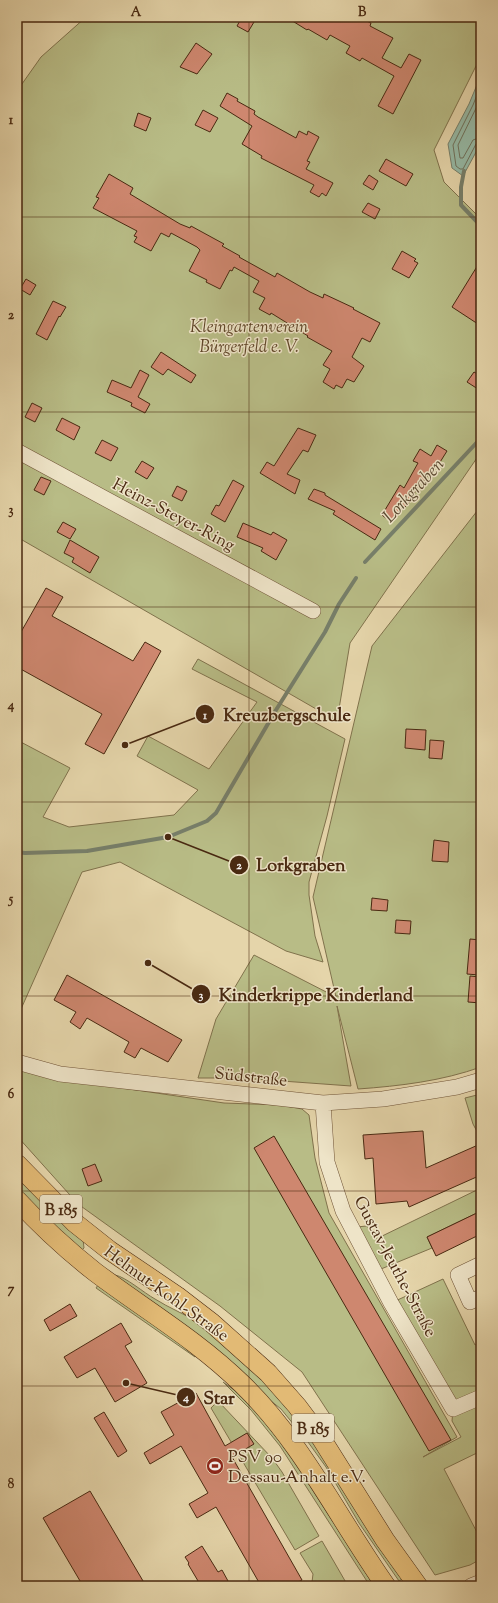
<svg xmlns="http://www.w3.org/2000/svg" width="498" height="1603" font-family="'Sorts Mill Goudy',serif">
	<rect width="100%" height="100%" fill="#e5d5aa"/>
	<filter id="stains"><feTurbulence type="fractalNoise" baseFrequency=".005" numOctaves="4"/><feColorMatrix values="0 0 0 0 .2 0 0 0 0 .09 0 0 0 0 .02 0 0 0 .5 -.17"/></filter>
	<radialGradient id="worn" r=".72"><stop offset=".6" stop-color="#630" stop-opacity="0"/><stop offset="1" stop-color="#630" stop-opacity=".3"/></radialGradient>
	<path fill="#b8bc86" stroke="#80724c" d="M86,17H481V56L434,150L444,182L481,219V452L350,643L337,721L17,537V91L41,57Z
		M481,506V1067C442,1081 400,1086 358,1089L337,1006L351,1086L240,1078H198L216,1019L254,955L336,997L313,897L372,646Z
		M198,659L345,739L327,816L309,882V895L315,936L323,962L286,951L120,862L82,872L17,1018V740L70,768L43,817L69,827L174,815L198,790L137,756L148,736L209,769L257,702L192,669Z
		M17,1068L75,1081L224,1103L280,1105L302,1109L309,1115L315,1158L329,1213L457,1437L423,1457L461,1437L452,1421L453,1409L391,1303L443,1279L475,1345L481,1342V1451L444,1469L481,1540V1559L470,1565L435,1575L302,1372L220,1306L78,1204L17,1136Z
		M481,1094V1139L473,1124L465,1098Z
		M17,1175L83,1239L84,1248L82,1250L29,1202L17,1189Z
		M481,1188V1211L427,1237L432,1248L381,1269L356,1227L367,1226L376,1239Z
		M115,1275C126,1277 144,1293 155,1299C169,1308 185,1314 199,1323L268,1385L279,1398L312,1440L402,1579L399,1581L359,1523L326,1467L308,1442L281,1409Z
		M98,1285L196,1355L195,1357L96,1288Z
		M223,1382L237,1392L251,1404L284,1445L374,1586H370L280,1446L251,1410Z
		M218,1401L272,1458L282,1472L319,1536L295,1550L211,1408Z
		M322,1541L348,1586L312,1582L313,1574L300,1553Z"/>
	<path fill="#96b9a5" stroke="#777f6a" d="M481,75V143L463,176L452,168L448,144L469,104Z"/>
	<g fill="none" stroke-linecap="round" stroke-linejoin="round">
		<path stroke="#70715b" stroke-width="1" d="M481,85L473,105L453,145L456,166L460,169H463L476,144L481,142
			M481,98L458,145L460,158H463L473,140L481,137"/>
		<path stroke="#777f6a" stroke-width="4" d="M464,171L461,187V205L481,226
			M365,562L481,438
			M17,852L25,853L87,851L168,837L207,821L216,813L276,710L325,632L339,604L356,578"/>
	</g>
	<path fill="#ce876f" stroke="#492911" d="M242,17H254L252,21L254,22L248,32L237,26Z
		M286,17H358L371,23L370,26L393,38L382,58L401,68L409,54L421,60L393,114L378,106L394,76L362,58L360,61L346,53L350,46L330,35L327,40L308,29L307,30Z
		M196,43L212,54L197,74L180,67Z
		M227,93L238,99L237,101L255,111L254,114L258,117L296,138L299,131L307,135L308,131L319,137L307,161L310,162L306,169L333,183L326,196L322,193L319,197L310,192L314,185L261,158L262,156L242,144L252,126L220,106Z
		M203,110L218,118L210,132L195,125Z
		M138,113L151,118L146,131L134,126Z
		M386,159L413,174L406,186L379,171Z
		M109,174L133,188L130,194L180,224L190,228L191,226L224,244L222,246L240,256L239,257L275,277L277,273L310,292L323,298L324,294L354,308L353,309L380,323L370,342L362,338L352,357L364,366L354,382L347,379L342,388L336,385L334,389L323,382L330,369L323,365L332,351L307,337L308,336L271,313L270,315L259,309L265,298L253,292L259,281L234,267L232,271L230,270L220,289L206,282L207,280L189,271L200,250L197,247L171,233L169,237L161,233L151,251L134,242L137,237L134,236L137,231L93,208L99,198L96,197Z
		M369,175L378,181L373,190L363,184Z
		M368,203L380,209L375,219L362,212Z
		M402,251L416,259L414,261L418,263L409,278L392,269Z
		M481,260V326L452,307Z
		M26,279L36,285L30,295L20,289Z
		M53,301L66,307L60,317L59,316L47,340L36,334Z
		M161,352L196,375L191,383L168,369L163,375L151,367Z
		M140,370L149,375L138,397L150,404L145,413L131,406L132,403L107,392L112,380L131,388Z
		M474,372L481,376V391L467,382Z
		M32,403L42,408L35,422L25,417Z
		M62,418L80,427L74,440L56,430Z
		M298,428L316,435L308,452L303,450L287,474L300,480L295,494L260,473L267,462L274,466Z
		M102,440L118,448L111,461L95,453Z
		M437,445L447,451L437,467L434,465L424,481L422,479L409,503L405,507L403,506L391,522L382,515L400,485L404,488L418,463L413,461L420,449L431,456Z
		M142,461L154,468L147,479L135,472Z
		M41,477L51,481L44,495L34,490Z
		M233,480L244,486L225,522L211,514L216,505L219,506Z
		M177,486L187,491L182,501L172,496Z
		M314,489L325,493V495L381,529L375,540L333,514L335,511L308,499Z
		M63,522L76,529L70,539L57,532Z
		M243,523L271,535L273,532L287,540L276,560L261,551L263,548L237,537Z
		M70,540L99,557L90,573L72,562L74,558L64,553Z
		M46,588L63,597L52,616L133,661L145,642L161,651L104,754L85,744L102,714L17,667V639Z
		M406,729L426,730L425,750L405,748Z
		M430,740L444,741L442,759L429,758Z
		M434,840L449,842L448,862L432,861Z
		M372,898L388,900L387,911L371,910Z
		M396,920L411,921L410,934L395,933Z
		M470,939L481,940L479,975L467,974Z
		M67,975L182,1040L168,1062L141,1048L135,1058L124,1052L129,1042L87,1018L80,1029L70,1022L76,1012L54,1000Z
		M470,976L481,977V1003L468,1002Z
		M423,1131L426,1168L478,1145L481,1152V1175L409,1207L407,1201L376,1204L373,1158L365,1159L363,1135Z
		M274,1136L451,1440L429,1451L254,1148Z
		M95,1164L102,1181L88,1186L82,1169Z
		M481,1211V1234L436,1256L427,1237Z
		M70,1304L77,1316L50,1331L44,1320Z
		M121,1323L132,1342L125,1346L147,1383L115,1402L95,1368L77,1378L64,1357Z
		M196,1393L225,1446L247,1433L254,1444L232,1457L302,1580L291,1586H261L216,1507L197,1518L189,1504L208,1493L181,1446L150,1464L144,1453L174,1435L161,1412Z
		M104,1412L127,1451L118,1457L94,1418Z
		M90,1491L146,1586H83L43,1518Z
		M202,1546L218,1572L222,1570L228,1581L221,1586H201L188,1564L189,1563L185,1557Z"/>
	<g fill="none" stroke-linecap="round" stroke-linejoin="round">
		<defs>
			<path id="minor" d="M17,451L313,611
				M17,1062L60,1074L323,1103L383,1099L457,1087L481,1080
				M323,1103L327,1162L343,1211L391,1303L453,1409L481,1397
				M481,1264L458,1275L470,1302L481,1297
				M471,1586L481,1582"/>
			<path id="major" d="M17,1164L75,1223L109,1250L177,1296L212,1323L268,1373L297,1406L321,1438L385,1540L418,1586
				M17,1200C41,1226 67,1250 95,1272C144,1309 197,1340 242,1384C302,1442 338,1518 386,1586"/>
		</defs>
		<use href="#minor" stroke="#705437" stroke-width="16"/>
		<use href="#major" stroke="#492911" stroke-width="20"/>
		<use href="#minor" stroke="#eee4c8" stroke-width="15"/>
		<use href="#major" stroke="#e2ba75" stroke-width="19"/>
	</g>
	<path fill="none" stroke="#492911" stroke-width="1" stroke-opacity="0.55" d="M249,17V1586M17,217H481M17,412H481M17,607H481M17,802H481M17,996H481M17,1191H481M17,1386H481"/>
	<defs>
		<symbol id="stadium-disc" viewBox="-11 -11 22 22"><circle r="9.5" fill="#8f2418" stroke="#eee4c8"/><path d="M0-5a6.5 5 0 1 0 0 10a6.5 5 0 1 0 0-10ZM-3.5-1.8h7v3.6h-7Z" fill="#fff"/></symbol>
	</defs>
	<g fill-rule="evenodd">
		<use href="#stadium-disc" x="205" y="1456" width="20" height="20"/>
	</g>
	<g text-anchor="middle" stroke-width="3" stroke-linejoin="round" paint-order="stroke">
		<g fill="#eee4c8" stroke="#7a6148" stroke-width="1">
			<rect x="40" y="1195" width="42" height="28" rx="3"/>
			<rect x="292" y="1414" width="42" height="28" rx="3"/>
		</g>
		<g font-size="16" font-weight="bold" fill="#492911">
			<text x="61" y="1215">B 185</text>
			<text x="313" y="1434">B 185</text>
		</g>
		<g font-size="17" font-style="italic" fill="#5f4628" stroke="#eee4c8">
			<text x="249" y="332">Kleingartenverein<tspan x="249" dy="20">Bürgerfeld e. V.</tspan></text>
		</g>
		<g font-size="17" fill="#492911" stroke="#eee4c8">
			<text transform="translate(174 514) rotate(28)" y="6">Heinz-Steyer-Ring</text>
			<text transform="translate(251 1076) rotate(6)" y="6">Südstraße</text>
			<text transform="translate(396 1266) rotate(62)" y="6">Gustav-Jeuthe-Straße</text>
			<text transform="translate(167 1293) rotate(36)" y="6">Helmut-Kohl-Straße</text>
		</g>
		<g font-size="17" fill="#492911" stroke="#eee4c8" text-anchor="start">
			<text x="228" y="1462">PSV 90<tspan x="228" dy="20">Dessau-Anhalt e.V.</tspan></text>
		</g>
		<g font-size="18" font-style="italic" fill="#58462f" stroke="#eee4c8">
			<text transform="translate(413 490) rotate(-47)" y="6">Lorkgraben</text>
		</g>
	</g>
	<path fill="none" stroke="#492911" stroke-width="1.5" d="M125 745L205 714M168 837L239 865M148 963L201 994M126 1383L186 1397"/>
	<g fill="#492911" stroke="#eee4c8" stroke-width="1.5">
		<circle cx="125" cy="745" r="4"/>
		<circle cx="168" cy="837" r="4"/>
		<circle cx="148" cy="963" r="4"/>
		<circle cx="126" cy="1383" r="4"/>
		<circle cx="205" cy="714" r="10"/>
		<circle cx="239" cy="865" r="10"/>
		<circle cx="201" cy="994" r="10"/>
		<circle cx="186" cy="1397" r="10"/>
	</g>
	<g font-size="12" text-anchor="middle" font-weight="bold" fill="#fff">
		<text x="205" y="719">1</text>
		<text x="239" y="869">2</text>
		<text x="201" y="999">3</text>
		<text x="186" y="1401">4</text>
	</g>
	<g font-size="18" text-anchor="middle" font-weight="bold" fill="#492911" stroke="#eee4c8" stroke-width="3" stroke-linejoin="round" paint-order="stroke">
		<text x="287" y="721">Kreuzbergschule</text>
		<text x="301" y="871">Lorkgraben</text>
		<text x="316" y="1001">Kinderkrippe Kinderland</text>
		<text x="219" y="1404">Star</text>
	</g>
	<rect width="498" height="1603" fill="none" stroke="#e5d5aa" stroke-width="44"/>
	<rect x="22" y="22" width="454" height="1559" fill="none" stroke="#492911" stroke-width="1.5"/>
	<g font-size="13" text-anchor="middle" font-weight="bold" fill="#492911">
		<text x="136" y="16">A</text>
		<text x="362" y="16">B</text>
		<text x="11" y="124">1</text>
		<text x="11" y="319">2</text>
		<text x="11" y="514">3</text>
		<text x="11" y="709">4</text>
		<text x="11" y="903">5</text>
		<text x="11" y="1098">6</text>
		<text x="11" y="1293">7</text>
		<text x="11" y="1488">8</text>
	</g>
	<rect width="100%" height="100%" filter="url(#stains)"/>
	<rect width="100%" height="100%" fill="url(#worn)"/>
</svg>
